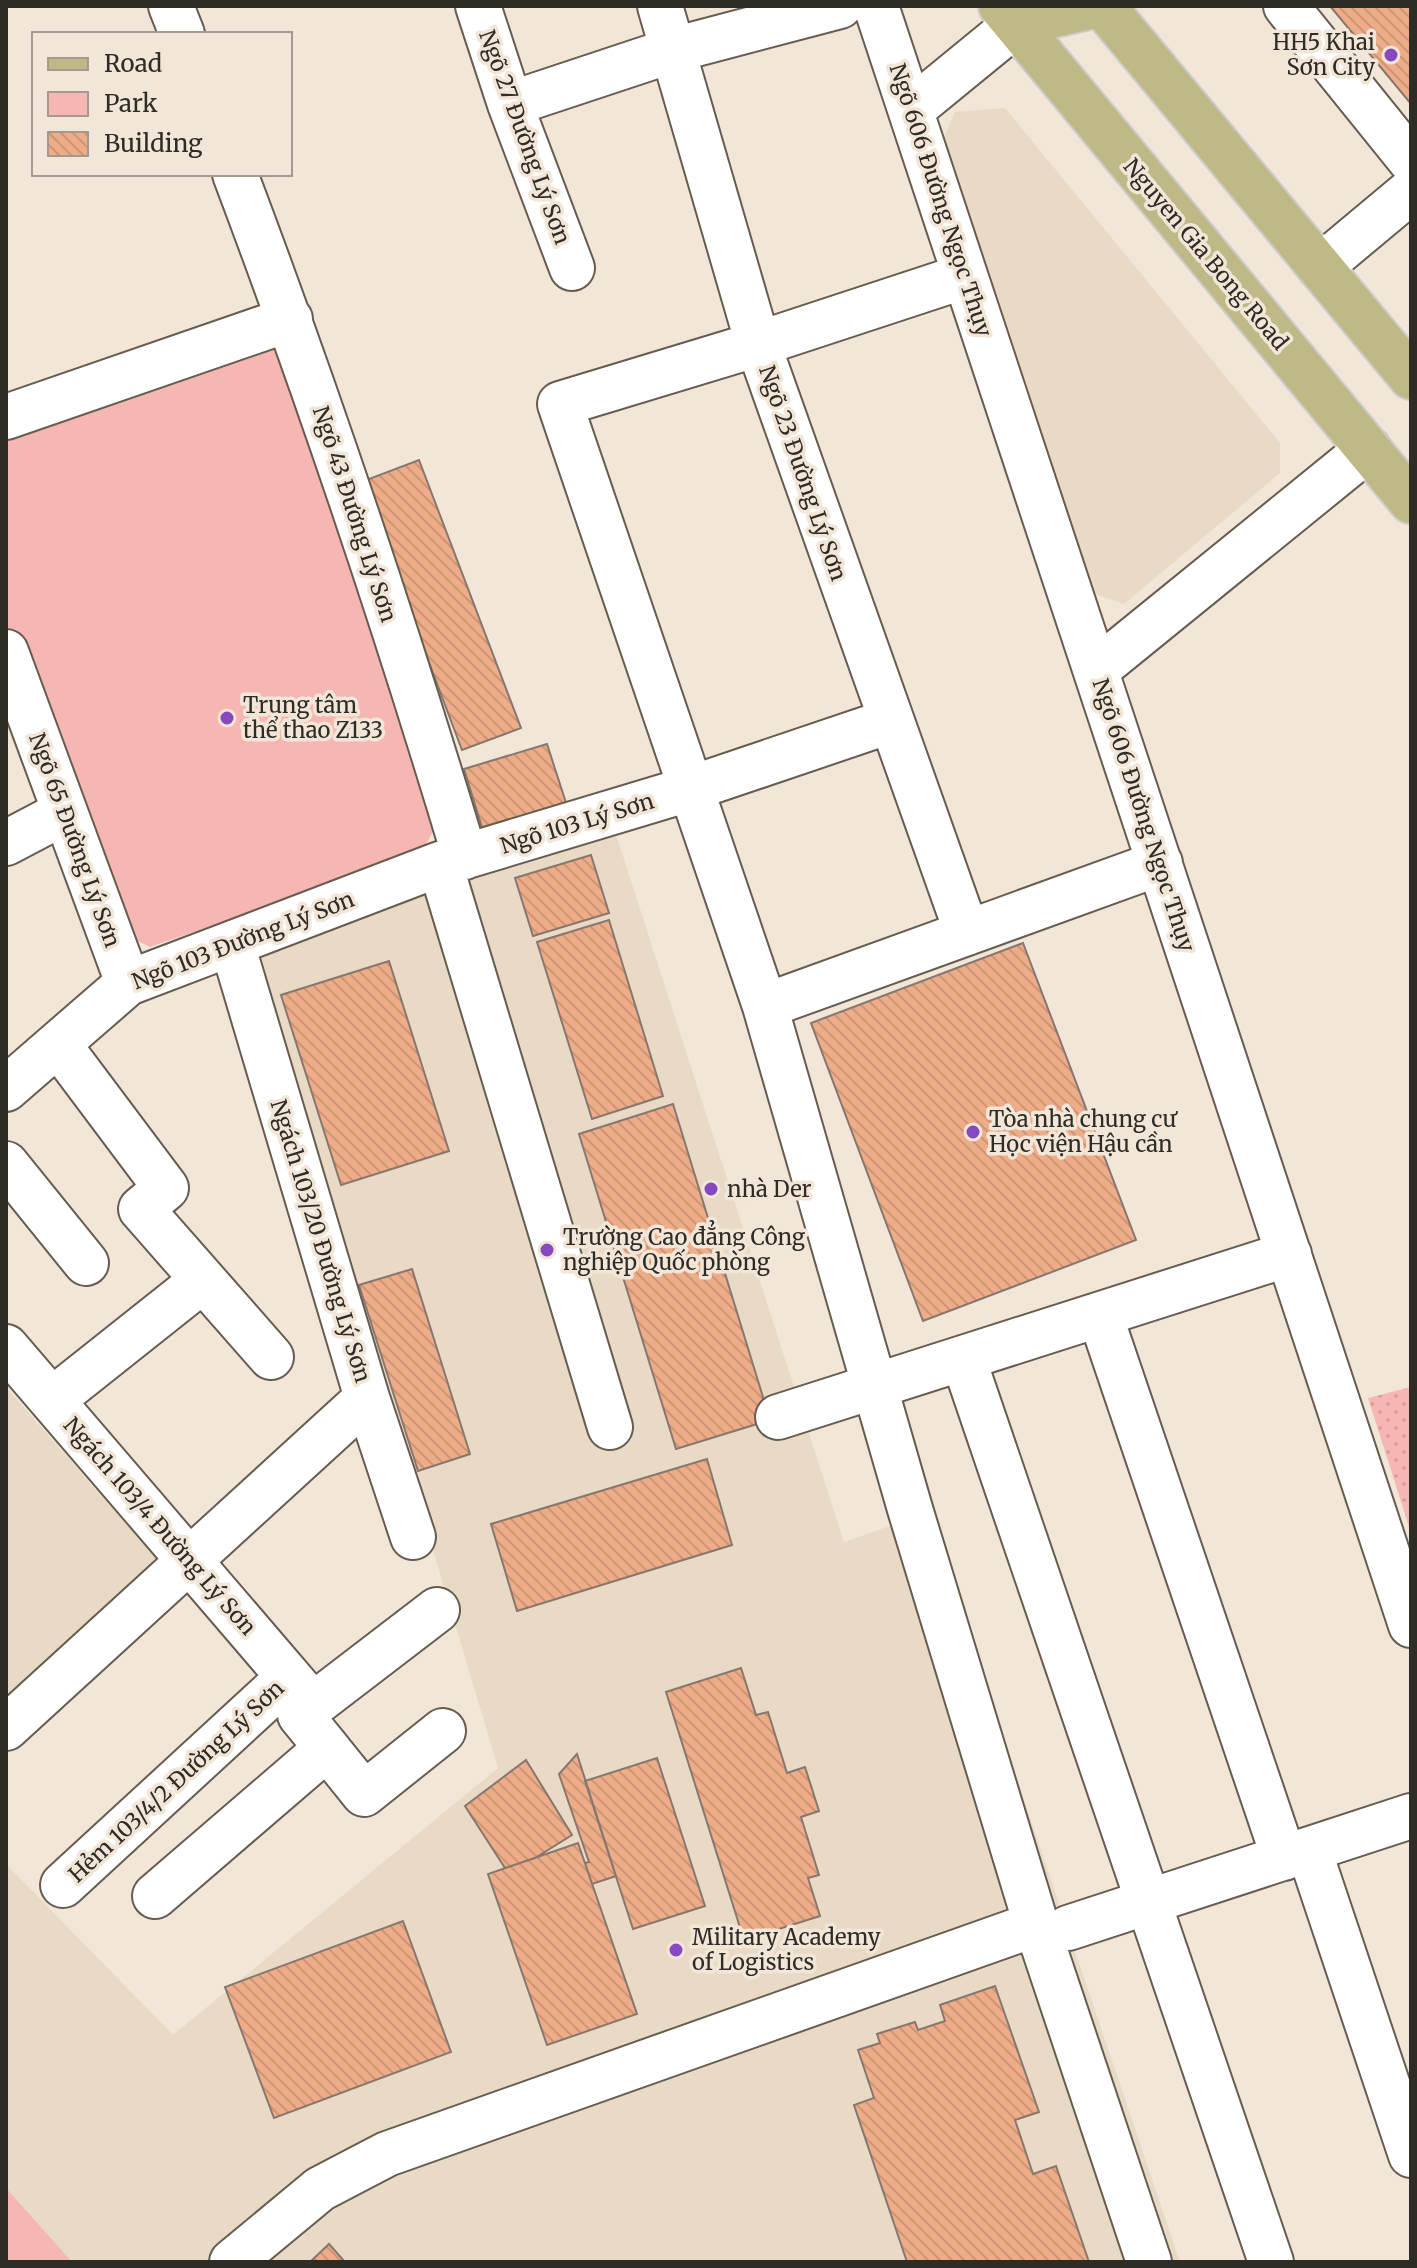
<svg xmlns="http://www.w3.org/2000/svg" width="1417" height="2268" font-family="Merriweather,serif">
	<defs>
		<pattern id="grass-dots" width="8" height="8" patternUnits="userSpaceOnUse" patternTransform="scale(2)"><rect width="8" height="8" fill="#f6b7b2"/><path d="M2 2h.1M6 6h.1" fill="none" stroke="#d39e99" stroke-width="1.8" stroke-linecap="round"/></pattern>
		<pattern id="building-back-hatch" width="6" height="6" patternUnits="userSpaceOnUse" patternTransform="scale(2)"><rect width="6" height="6" fill="#eead88"/><path d="M-1 5l2 2M0 0l6 6M5-1l2 2" fill="none" stroke="#cc9575"/></pattern>
	</defs>
	<rect width="100%" height="100%" fill="#f1e6d7"/>
	<path fill="#e9dac5" d="M1005,108L1280,443V473L1124,604L1093,593L943,140L955,112Z
		M613,825L844,1542L927,1513L1180,2262H6V1864L173,2035L498,1768L256,957Z
		M6,1387L166,1570L6,1712Z"/>
	<path fill="url(#grass-dots)" d="M1411,1387V1533L1368,1398Z"/>
	<path fill="#f6b7b2" d="M259,336L287,352L447,807L421,853L150,947L117,931L6,630V425Z
		M6,2188L72,2262H6Z"/>
	<path fill="url(#building-back-hatch)" stroke="#87776f" stroke-width="2" d="M1330,6H1411V104Z
		M419,460L521,728L462,750L361,482Z
		M547,744L568,809L484,834L464,769Z
		M591,855L609,913L533,936L515,878Z
		M609,920L663,1096L592,1119L537,942Z
		M1023,943L1136,1240L923,1321L811,1023Z
		M389,961L449,1151L341,1185L281,995Z
		M673,1104L770,1420L676,1449L579,1134Z
		M412,1269L470,1454L418,1471L359,1285Z
		M707,1459L732,1545L517,1611L491,1524Z
		M741,1668L756,1715L768,1712L787,1773L805,1767L819,1811L801,1817L819,1875L808,1878L820,1916L744,1940L666,1692Z
		M577,1754L616,1876L592,1884L585,1863L589,1862L559,1774Z
		M657,1758L705,1906L633,1929L585,1781Z
		M526,1760L572,1835L535,1858L505,1868L465,1806Z
		M578,1843L637,2014L547,2045L488,1874Z
		M403,1921L451,2052L274,2118L225,1987Z
		M995,1986L1039,2112L1015,2120L1033,2174L1056,2166L1089,2262H907L854,2105L874,2098L858,2050L880,2043L877,2034L915,2022L918,2030L945,2021L940,2005Z
		M329,2244L345,2262H310Z"/>
	<g fill="none" stroke-linecap="round" stroke-linejoin="round">
		<defs>
			<path id="minor" d="M171,6L182,34
				M478,6L510,104L572,268
				M660,6L758,344L967,933
				M876,6L1411,1625
				M1286,6L1411,161
				M510,104L673,50L840,6
				M911,110L1016,24
				M235,174C320,399 396,627 465,857
				M1320,267L1411,191
				M965,276L758,344L560,404L765,1006L910,1509L1036,1924L1149,2262
				M6,417L290,319
				M6,652L128,983
				M1096,670L1368,449
				M6,843L65,812
				M440,864L610,1427
				M232,944L367,1398L413,1537
				M765,1006L1160,863
				M58,1044L166,1188L141,1209L271,1357
				M6,1089L128,983L440,864L689,789L890,721
				M6,1164L86,1263
				M1100,1315L1284,1858
				M6,1347L313,1705
				M963,1358L1271,2262
				M52,1400L203,1280
				M778,1417L1289,1254
				M6,1728L367,1398
				M327,1748L364,1794L443,1731
				M1309,1850L1411,2155
				M63,1885L289,1677
				M155,1896L327,1748L300,1715L437,1610
				M1068,1928L1411,1816
				M232,2262L320,2189L387,2154L1036,1924"/>
			<path id="major" d="M1001,6L1411,501
				M1103,6L1411,377
				M1016,24L1093,6"/>
		</defs>
		<use href="#minor" stroke="#665d50" stroke-width="48"/>
		<use href="#major" stroke="#cdcccb" stroke-width="48"/>
		<use href="#minor" stroke="#fff" stroke-width="44"/>
		<use href="#major" stroke="#bfb988" stroke-width="44"/>
	</g>
	<g fill="#8649bf" stroke="#f1e6d7" stroke-width="3">
		<circle cx="1391" cy="55" r="8"/>
		<circle cx="227" cy="718" r="8"/>
		<circle cx="973" cy="1132" r="8"/>
		<circle cx="711" cy="1189" r="8"/>
		<circle cx="547" cy="1250" r="8"/>
		<circle cx="676" cy="1950" r="8"/>
	</g>
	<g text-anchor="middle" stroke-width="7" stroke-linejoin="round" paint-order="stroke">
		<g font-size="22" fill="#2f2b25" stroke="#f1e6d7" text-anchor="start">
			<text x="1375" y="50" text-anchor="end">HH5 Khai<tspan x="1375" dy="25">Sơn City</tspan></text>
			<text x="243" y="713">Trung tâm<tspan x="243" dy="25">thể thao Z133</tspan></text>
			<text x="989" y="1127">Tòa nhà chung cư<tspan x="989" dy="25">Học viện Hậu cần</tspan></text>
			<text x="727" y="1197">nhà Der</text>
			<text x="563" y="1245">Trường Cao đẳng Công<tspan x="563" dy="25">nghiệp Quốc phòng</tspan></text>
			<text x="692" y="1945">Military Academy<tspan x="692" dy="25">of Logistics</tspan></text>
		</g>
		<g font-size="22" fill="#2f2b25" stroke="#f1e6d7">
			<text transform="translate(525 137) rotate(70)" y="8">Ngõ 27 Đường Lý Sơn</text>
			<text transform="translate(941 200) rotate(72)" y="8">Ngõ 606 Đường Ngọc Thụy</text>
			<text transform="translate(1206 254) rotate(50)" y="8">Nguyen Gia Bong Road</text>
			<text transform="translate(803 473) rotate(71)" y="8">Ngõ 23 Đường Lý Sơn</text>
			<text transform="translate(355 514) rotate(72)" y="8">Ngõ 43 Đường Lý Sơn</text>
			<text transform="translate(1144 815) rotate(72)" y="8">Ngõ 606 Đường Ngọc Thụy</text>
			<text transform="translate(577 823) rotate(-17)" y="8">Ngõ 103 Lý Sơn</text>
			<text transform="translate(75 840) rotate(70)" y="8">Ngõ 65 Đường Lý Sơn</text>
			<text transform="translate(243 940) rotate(-21)" y="8">Ngõ 103 Đường Lý Sơn</text>
			<text transform="translate(321 1241) rotate(73)" y="8">Ngách 103/20 Đường Lý Sơn</text>
			<text transform="translate(160 1526) rotate(49)" y="8">Ngách 103/4 Đường Lý Sơn</text>
			<text transform="translate(176 1781) rotate(-43)" y="8">Hẻm 103/4/2 Đường Lý Sơn</text>
		</g>
	</g>
	<rect width="1417" height="2268" fill="none" stroke="#2f2b25" stroke-width="16"/>
	<rect x="32" y="32" width="260" height="144" fill="#f1e6d7" stroke="#a39b90" stroke-width="2"/>
	<rect x="48" y="58" width="40" height="12" fill="#bfb988" stroke="#a39b90" stroke-width="2"/>
	<text x="104" y="72" font-size="24" fill="#2f2b25">Road</text>
	<rect x="48" y="92" width="40" height="24" fill="#f6b7b2" stroke="#a39b90" stroke-width="2"/>
	<text x="104" y="112" font-size="24" fill="#2f2b25">Park</text>
	<rect x="48" y="132" width="40" height="24" fill="url(#building-back-hatch)" stroke="#a39b90" stroke-width="2"/>
	<text x="104" y="152" font-size="24" fill="#2f2b25">Building</text>
</svg>
